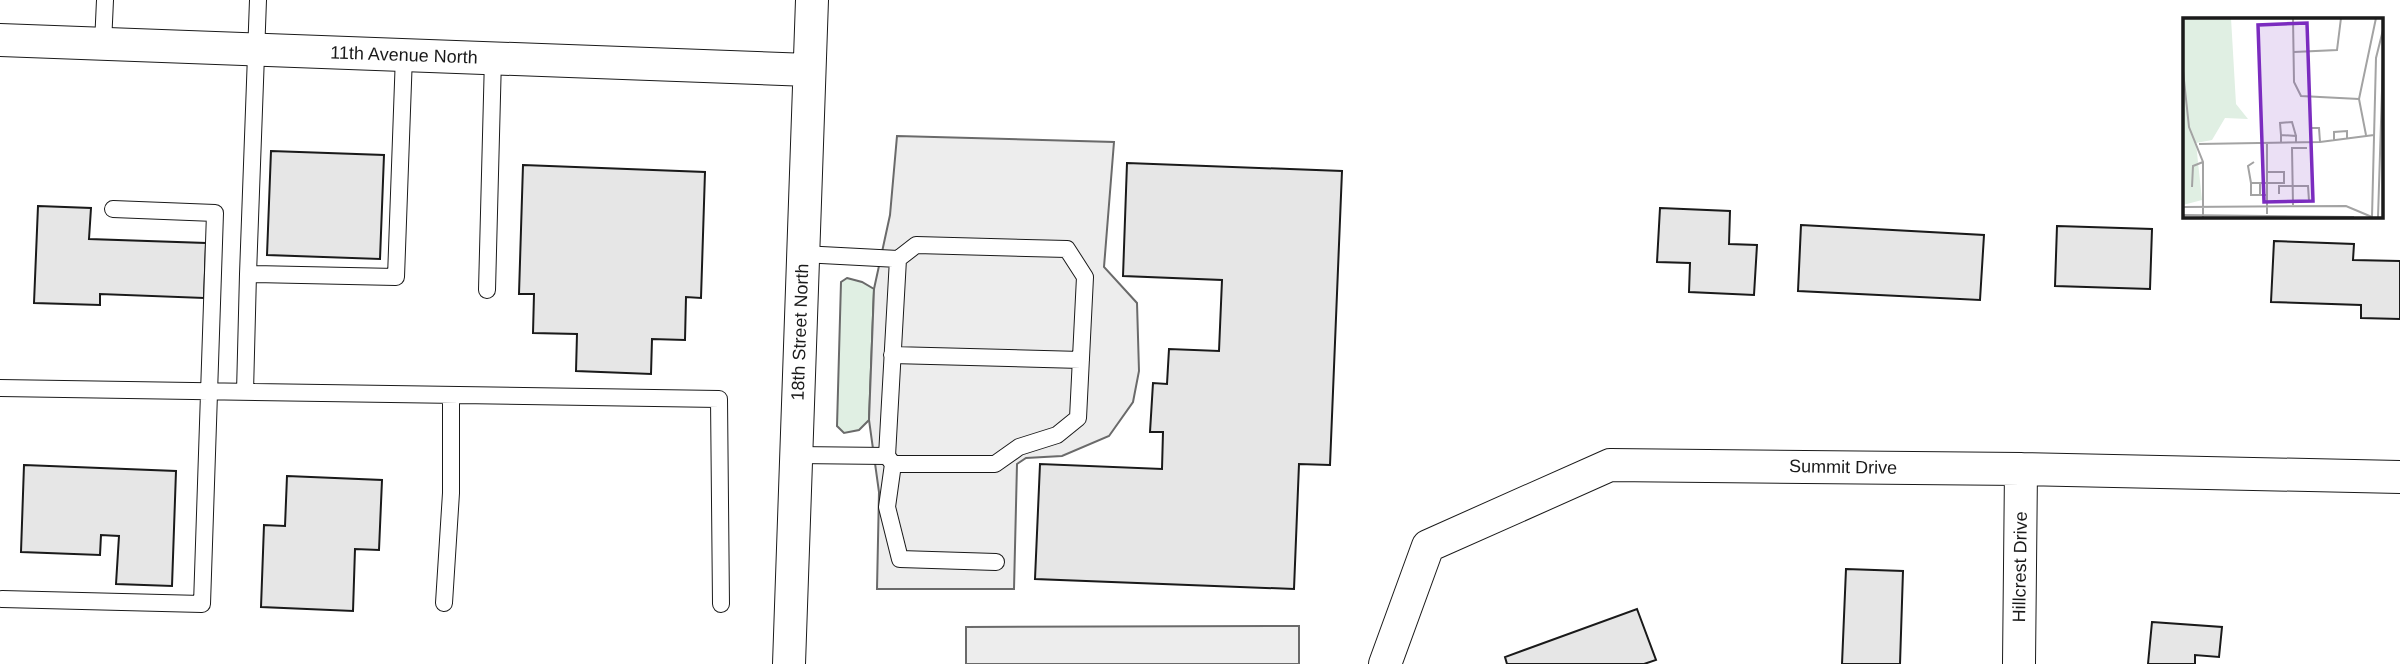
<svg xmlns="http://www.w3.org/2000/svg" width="2400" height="664" font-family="Helvetica,sans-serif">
	<rect width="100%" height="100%" fill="#fff"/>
	<path fill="#e0efe3" stroke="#6a6a6a" stroke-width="2" d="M847,278L862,282L874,289L869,420L859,430L844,433L837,426L841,282Z"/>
	<path fill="#ededed" stroke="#6a6a6a" stroke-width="2" d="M897,136L1114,142L1104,267L1137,303L1139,371L1133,402L1109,436L1062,456L1026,458L1017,464L1014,589H877L879,492L869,420L874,289L890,215Z
		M1299,626V664H966V627Z"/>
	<path fill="#e6e6e6" stroke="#1a1a1a" stroke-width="2" d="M271,151L384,155L380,259L267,255Z
		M1127,163L1342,171L1330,465L1299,464L1294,589L1035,579L1040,464L1162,469L1163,432H1150L1153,383L1167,384L1169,349L1219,351L1222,280L1123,276Z
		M523,165L705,172L701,298L686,297L685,340L652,339L651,374L576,371L577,334L533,333L534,294H519Z
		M38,206L91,208L89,239L206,243L204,298L100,294V305L34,303Z
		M1660,208L1730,211L1729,244L1757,245L1754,295L1689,292L1690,263L1657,262Z
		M1801,225L1984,235L1980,300L1798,291Z
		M2057,226L2152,229L2150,289L2055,286Z
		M2274,241L2354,244L2353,260L2400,261V319L2361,318V305L2271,302Z
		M24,465L176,471L172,586L116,584L119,536L101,535L100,555L21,552Z
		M287,476L382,480L379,550L355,549L353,611L261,607L264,525L285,526Z
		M1846,569L1903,571L1900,664H1842Z
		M1637,609L1656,660L1644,664H1507L1505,657Z
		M2152,622L2222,627L2219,657L2195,655V664H2148Z"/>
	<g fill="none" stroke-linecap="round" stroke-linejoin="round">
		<defs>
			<path id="lane" d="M258,0L248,274L396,277L404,55
				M103,44L105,0
				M487,290L493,58
				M892,355L1081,360
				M0,388L719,399L721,604
				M245,392L248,274
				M796,455L887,456L898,259L802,254
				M887,456L893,464H995L1019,447L1057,435L1078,418L1085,277L1067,249L916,245L898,259
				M893,464L887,507L900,559L996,562
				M2,599L202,604L215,213L113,209
				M444,603L451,493V395"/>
			<path id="street" d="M0,40L809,70
				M789,664L812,0
				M1385,664L1428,546L1610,465L2021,469L2400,477
				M2019,664L2021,469"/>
		</defs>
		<use href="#lane" stroke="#1a1a1a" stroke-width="18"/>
		<use href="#street" stroke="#1a1a1a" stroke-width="34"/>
		<use href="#lane" stroke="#fff" stroke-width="16"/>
		<use href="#street" stroke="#fff" stroke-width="32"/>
	</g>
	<g text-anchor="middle" stroke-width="5" stroke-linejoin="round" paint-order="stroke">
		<g font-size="18" fill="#1a1a1a" stroke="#fff">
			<text transform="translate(404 55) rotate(2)" y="6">11th Avenue North</text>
			<text transform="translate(800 332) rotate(-88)" y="6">18th Street North</text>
			<text transform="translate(1843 467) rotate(1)" y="6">Summit Drive</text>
			<text transform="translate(2020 567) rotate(-89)" y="6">Hillcrest Drive</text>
		</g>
	</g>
	<g transform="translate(2183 18)">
		<rect width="200" height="200" fill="#fff"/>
		<path d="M0,0H48L53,86L65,101L42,100L29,122L13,125L19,182L0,187Z" fill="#e0efe3"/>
		<path fill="none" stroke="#a3a3a3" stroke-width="2" d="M110,0L111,64L118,78L176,81M111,34L154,32L158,0M0,53L6,109L20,144V199M129,110H136L137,124M98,117L97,105L109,104L113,118M183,117L176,81L193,0M151,122V114L164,113V120M98,124V117L113,118V124M16,126L137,124L191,117M68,165L65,148L71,144M77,165H101V154H84M9,169L10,148L20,144M96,176V168H125L126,183M77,177V165H68V177H84M110,187L109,130H124M0,189L163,188L189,199M84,196V124M0,197L171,199M189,199L193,40L200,12M195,199L200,41"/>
		<path fill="#7b2cbf" fill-opacity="0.15" stroke="#7b2cbf" stroke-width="3.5" d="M124,5L130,183L81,184L75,7Z"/>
		<rect width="200" height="200" fill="none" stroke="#1a1a1a" stroke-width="3.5"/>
	</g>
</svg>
